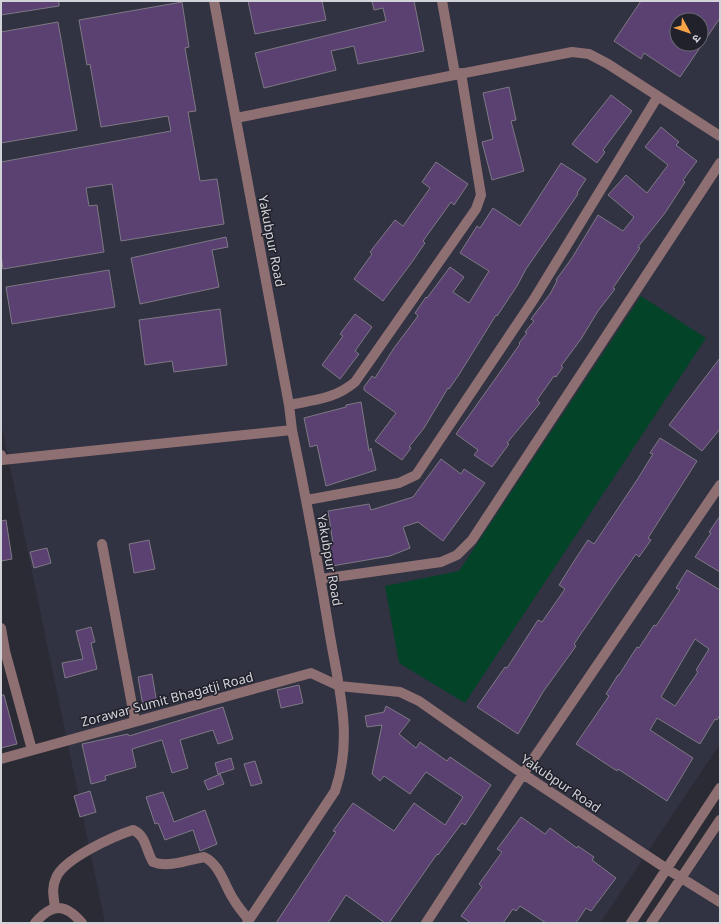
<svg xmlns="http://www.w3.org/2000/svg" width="721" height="924" font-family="Georgia,'Noto Sans Devanagari',serif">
	<rect width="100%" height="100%" fill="#2a2b35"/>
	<path fill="#313242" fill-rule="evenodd" d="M1,1H720V744L600,923H105L1,423ZM677,20H701V44H677Z
		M720,830V923H657Z"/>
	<path fill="#034428" d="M641,296L706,338L465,703L399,663L385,586L459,571Z"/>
	<path fill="#5a4172" stroke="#7e7984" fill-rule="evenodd" d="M1,1H59V6L1,15Z
		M248,1H322L326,20L255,34Z
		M372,1H414L424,51L358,64L354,46L331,51L336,70L264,88L255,53L386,21L383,8L374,10Z
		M641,1H720V18L680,77L644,53L641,59L614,41ZM677,20H701V44H677Z
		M182,2L189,47L185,48L196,111L188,112L200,181L217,179L224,224L121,241L112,184L86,188L89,206L97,205L104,252L3,269L1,255V162L171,131L168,116L101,127L90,64L87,65L79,20Z
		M58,22L77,130L1,143V32Z
		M509,87L516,120L511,121L524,171L492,180L482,142L493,139L483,93Z
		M611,95L632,111L603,150L605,152L597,163L572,144Z
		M661,127L679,142L676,145L697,161L683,180L685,182L665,213L638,247L640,248L613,288L615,289L598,311L581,339L561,366L563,367L556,377L554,376L537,400L540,403L507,443L509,444L492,467L474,455L478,450L456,434L520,344L519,343L527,333L525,332L534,321L531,319L550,294L557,281L556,280L572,258L598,215L623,231L634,217L608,195L626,175L647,193L668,165L645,147Z
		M436,162L468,184L454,205L451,202L423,241L425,243L412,262L383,301L354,279L372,254L370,252L395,220L403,226L430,188L422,182Z
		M561,163L586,179L577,193L578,194L526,269L517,286L497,316L496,315L460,373L449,389L448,388L424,428L409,447L411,448L402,460L375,441L396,413L364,390V387L372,376L375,378L394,348L418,316L415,313L426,297L427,298L450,267L464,277L453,292L469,303L489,271L460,253L477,226L480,228L493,208L520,226Z
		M226,237L228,247L212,250L219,287L140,304L131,258Z
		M109,270L115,307L12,324L6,287Z
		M220,309L227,365L174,372L172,361L145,365L139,320Z
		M355,314L372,327L355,351L359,354L340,379L322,365L343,336L340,334Z
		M720,358V429L702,451L669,425Z
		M361,402L369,451L371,448L376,470L326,486L317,445L310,447L304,418L346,407V405Z
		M660,438L697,461L648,538L651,540L639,557L636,554L615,584L574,644L576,646L543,692L518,734L477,707L505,667L507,668L538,620L542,622L565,589L559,585L576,558L588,540L594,544L637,480L653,454L650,453Z
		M441,459L461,474L464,469L485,483L443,541L418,522L403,527L410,548L390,556L332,566L328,544L333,543L328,511L369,504L371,510L413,497Z
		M720,516V572L695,557L711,533L709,532Z
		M6,520L12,559L1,561V521Z
		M149,540L155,569L134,573L129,544Z
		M47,548L51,563L34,568L30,552Z
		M687,570L720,590V715L717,720L715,719L700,744L657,718L650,730L693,758L667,801L618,769L617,771L576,744L609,696L606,694L618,675H619L637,647L639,648L654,625L656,626L680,590L676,588ZM695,639L709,649L696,670L698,672L675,706L661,697Z
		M91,627L95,642L91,643L97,669L65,678L62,663L83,659L76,631Z
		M152,674L157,704L143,706L138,677Z
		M299,685L303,703L281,708L277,690Z
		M1,695H4L17,744L1,748Z
		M386,706L410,720L399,734L416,748L420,742L447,761L450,757L491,785L465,825L462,823L438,855L437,854L389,923H385L346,895L328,923H276L336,832L333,831L353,803L394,831L414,803L445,825L463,797L426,772L410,794L384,776L380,781L372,774L382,725L367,727L365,716L384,712Z
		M223,707L233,739L218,744L213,730L180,740L188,768L172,773L162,740L132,749L136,767L105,776L106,780L91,784L82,744L128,734L129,736Z
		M231,758L234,769L218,774L215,763Z
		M255,761L262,783L251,786L244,764Z
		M220,774L224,784L208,790L204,781Z
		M90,791L96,812L80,817L74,796Z
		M163,792L174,822L205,810L217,844L200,851L193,830L165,840L158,823L155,824L146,797Z
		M521,817L545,834L550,828L577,848L578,846L594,857L592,860L616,878L591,911L586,908L576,923H546L520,906L516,911L513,909L503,923H471L461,916L482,887L479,884L502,852L497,849Z"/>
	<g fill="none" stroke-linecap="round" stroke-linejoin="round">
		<path stroke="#8f7072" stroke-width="10" d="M214,1L289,405L292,430C306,497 318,563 329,630C338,686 354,736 335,791L247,923
			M442,1L455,74
			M236,118L572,52L589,54L608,64L720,136
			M289,405C314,400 335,399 355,382L476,209L481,195L461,73
			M1,455L2,460L292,430
			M307,500L399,483L416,475L534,299L658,96
			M102,544L135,721
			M321,579L441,562L457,555L472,540L720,163
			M1,628L5,651L32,750
			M1,759L311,673L339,686L400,692L419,701L523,774L667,869L720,902
			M55,908C54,898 51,888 56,878C63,859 114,836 133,830C146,835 146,851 153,862C167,868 189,860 204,857C220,864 225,887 234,900C238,907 244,914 249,920
			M35,923C52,903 65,903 82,923
			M426,923L523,774L720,485
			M631,923L720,788
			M651,923L720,820"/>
	</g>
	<g text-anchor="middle" stroke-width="3" stroke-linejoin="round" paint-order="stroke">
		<g font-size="13" fill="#d2d2d9" stroke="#21212b">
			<text transform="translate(272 241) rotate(79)" y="5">Yakubpur Road</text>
			<text transform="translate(330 560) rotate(80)" y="5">Yakubpur Road</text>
			<text transform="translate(167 699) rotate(-15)" y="5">Zorawar Sumit Bhagatji Road</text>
			<text transform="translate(561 783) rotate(34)" y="5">Yakubpur Road</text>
		</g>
	</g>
	<rect width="721" height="924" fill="none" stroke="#d2d2d9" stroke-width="4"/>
	<g transform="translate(689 32) rotate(130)"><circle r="19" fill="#21212b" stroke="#686871"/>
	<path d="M0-3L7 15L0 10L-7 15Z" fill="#f6a247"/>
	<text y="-6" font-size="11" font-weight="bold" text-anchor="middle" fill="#d2d2d9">उ</text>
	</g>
</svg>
